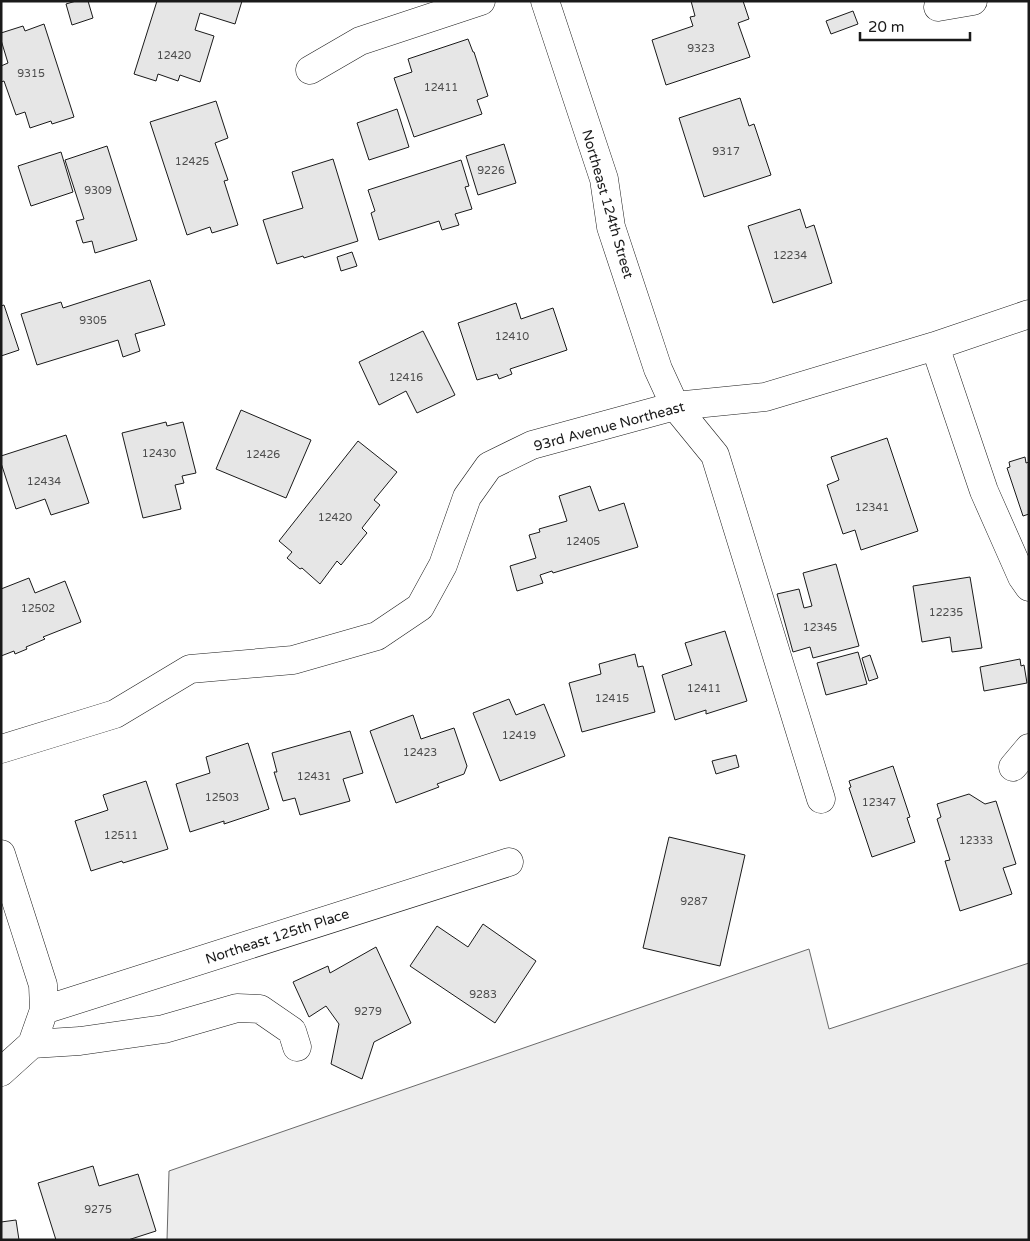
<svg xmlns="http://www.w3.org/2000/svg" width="1030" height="1241" font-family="'Varela Round',sans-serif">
	<rect width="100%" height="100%" fill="#fff"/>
	<path fill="#ededed" stroke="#6a6a6a" d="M809,949L829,1029L1029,963V1240H167L169,1171Z"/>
	<path fill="#e6e6e6" stroke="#1a1a1a" d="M76,1H88L93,18L72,25L66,4Z
		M157,1H242L235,24L200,13L195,30L214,36L200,82L180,75L178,81L158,74L156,81L134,74Z
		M691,1H743L749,19L738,23L750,57L666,85L652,40L693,26L690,17L695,16Z
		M853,11L858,24L831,34L826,21Z
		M44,24L74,117L52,124L51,121L30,128L25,112L16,115L4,81L1,82V66L8,63L1,40V33L23,26L25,31Z
		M468,39L473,52H474L488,96L477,100L482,114L414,137L394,78L412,72L408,59Z
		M740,98L749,126L754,124L771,175L704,197L679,118Z
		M216,101L228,138L215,143L228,180L224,181L238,225L212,233L210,227L187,235L150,122Z
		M397,109L409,147L369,160L357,123Z
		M504,144L516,183L478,195L466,156Z
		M107,146L137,240L95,253L92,241L83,243L76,221L84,219L65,160Z
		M61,152L73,192L31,206L18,166Z
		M333,159L358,241L304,258L303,256L277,264L263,220L303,208L292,172Z
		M461,160L469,186L465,187L472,209L455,214L459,225L442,230L439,221L379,240L371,213L375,211L368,190Z
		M800,209L806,228L814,225L832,283L773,303L748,226Z
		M352,252L357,266L341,271L337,257Z
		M150,280L165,325L135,334L140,351L123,357L118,340L37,365L21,314L61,302L63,308Z
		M516,303L521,319L553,308L567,350L510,369L512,374L499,379L497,374L477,380L458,323Z
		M4,305L19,350L1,356V306Z
		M423,331L455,395L417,413L406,391L379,405L359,362Z
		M241,410L311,440L286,498L216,469Z
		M166,422L167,426L183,422L196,473L182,476L184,483L175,485L181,509L143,518L122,433Z
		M66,435L89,503L51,515L45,499L16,509L1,463V456Z
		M887,438L918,531L861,550L855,530L843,534L827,485L839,480L831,457Z
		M358,441L397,472L374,500L380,505L362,528L367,533L341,565L337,561L320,584L302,568L300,569L287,558L292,552L279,541Z
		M1025,457L1026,463L1029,462V514L1023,516L1007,468L1010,467L1009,462Z
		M590,486L599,511L624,503L638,547L553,573L552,571L540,575L543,583L517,591L510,566L536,558L529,535L540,532L539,529L567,521L559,496Z
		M836,564L859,646L813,658L810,647L793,652L777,594L799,589L804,608L812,606L803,573Z
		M970,577L982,648L952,652L950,637L922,642L913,586Z
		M29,578L35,593L65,581L81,622L43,637L45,639L26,647L27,649L15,654L14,651L1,656V589Z
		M725,631L747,701L706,714V710L675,720L662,675L692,665L685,643Z
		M858,652L867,684L826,695L817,663Z
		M635,654L638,667L643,666L655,712L582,732L569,683L601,674L599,664Z
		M870,655L878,678L869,681L862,658Z
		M1020,659L1021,666L1024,665L1027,683L984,691L980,667Z
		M509,699L516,715L544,704L565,756L500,781L473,713Z
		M413,715L421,739L454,728L467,766L464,774L437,784L439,787L396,803L370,731Z
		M350,731L363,773L343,779L350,801L300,815L295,798L283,801L274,772H277L272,753Z
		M248,743L269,809L224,824V821L190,832L176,784L210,773L206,757Z
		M736,755L739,767L716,774L712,761Z
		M893,766L910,817L907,818L915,842L872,857L849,788L851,787L849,781Z
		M146,781L168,849L123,863L122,861L91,871L75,821L108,810L103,795Z
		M969,794L985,804L996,801L1016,864L1003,868L1012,894L960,911L945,861L950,860L937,819L941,817L937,804Z
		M669,837L745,855L720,966L643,948Z
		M483,924L536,961L495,1023L410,966L437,926L468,947Z
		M376,947L411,1023L374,1042L362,1079L331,1064L339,1024L326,1006L309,1017L293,982L328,966L330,973Z
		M93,1166L99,1186L138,1174L156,1231L128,1240H56L38,1183Z
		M16,1220L19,1240H1V1222Z"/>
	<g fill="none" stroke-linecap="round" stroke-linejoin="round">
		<defs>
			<path id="minor" d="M545,1L604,179L611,227L658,369L675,406L715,455L821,799
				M938,7L973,1
				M310,70L360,41L481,1
				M935,346L984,491L1022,577L1029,587
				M1,749L115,714L190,669L293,660L377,636L420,607L443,565L467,497L489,466L532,445L675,406L765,397L935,346L1029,314
				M1013,767L1029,748
				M1,854L43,985L44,1010L32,1044L1,1072
				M44,1010L509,862
				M32,1044L80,1041L164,1029L237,1008L260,1009L292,1031L297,1047"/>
		</defs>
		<use href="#minor" stroke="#1a1a1a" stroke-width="29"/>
		<use href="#minor" stroke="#fff" stroke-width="28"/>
	</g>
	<g text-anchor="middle" stroke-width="4" stroke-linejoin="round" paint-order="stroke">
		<g font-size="11" fill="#4d4d4d">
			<text x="701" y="52">9323</text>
			<text x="174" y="59">12420</text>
			<text x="31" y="77">9315</text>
			<text x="441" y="91">12411</text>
			<text x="726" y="155">9317</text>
			<text x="192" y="165">12425</text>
			<text x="491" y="174">9226</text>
			<text x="98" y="194">9309</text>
			<text x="790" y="259">12234</text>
			<text x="93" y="324">9305</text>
			<text x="512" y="340">12410</text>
			<text x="406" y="381">12416</text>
			<text x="159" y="457">12430</text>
			<text x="263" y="458">12426</text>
			<text x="44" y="485">12434</text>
			<text x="872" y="511">12341</text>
			<text x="335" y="521">12420</text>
			<text x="583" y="545">12405</text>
			<text x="38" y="612">12502</text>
			<text x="946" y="616">12235</text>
			<text x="820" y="631">12345</text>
			<text x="704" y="692">12411</text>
			<text x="612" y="702">12415</text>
			<text x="519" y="739">12419</text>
			<text x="420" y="756">12423</text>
			<text x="314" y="780">12431</text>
			<text x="222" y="801">12503</text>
			<text x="879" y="806">12347</text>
			<text x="121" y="839">12511</text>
			<text x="976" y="844">12333</text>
			<text x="694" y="905">9287</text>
			<text x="483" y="998">9283</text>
			<text x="368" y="1015">9279</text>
			<text x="98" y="1213">9275</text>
		</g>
		<g font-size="14" fill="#1a1a1a" stroke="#fff">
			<text transform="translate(608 204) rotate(74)" y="5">Northeast 124th Street</text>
			<text transform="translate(609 426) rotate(-15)" y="5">93rd Avenue Northeast</text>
			<text transform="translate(277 936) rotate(-18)" y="5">Northeast 125th Place</text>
		</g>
	</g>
	<rect width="1030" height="1241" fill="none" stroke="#1a1a1a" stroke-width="5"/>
	<path d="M860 32v8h110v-8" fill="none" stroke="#1a1a1a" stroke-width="2.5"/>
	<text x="868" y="32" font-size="15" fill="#1a1a1a" stroke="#ffffff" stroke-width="4" paint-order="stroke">20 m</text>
</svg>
